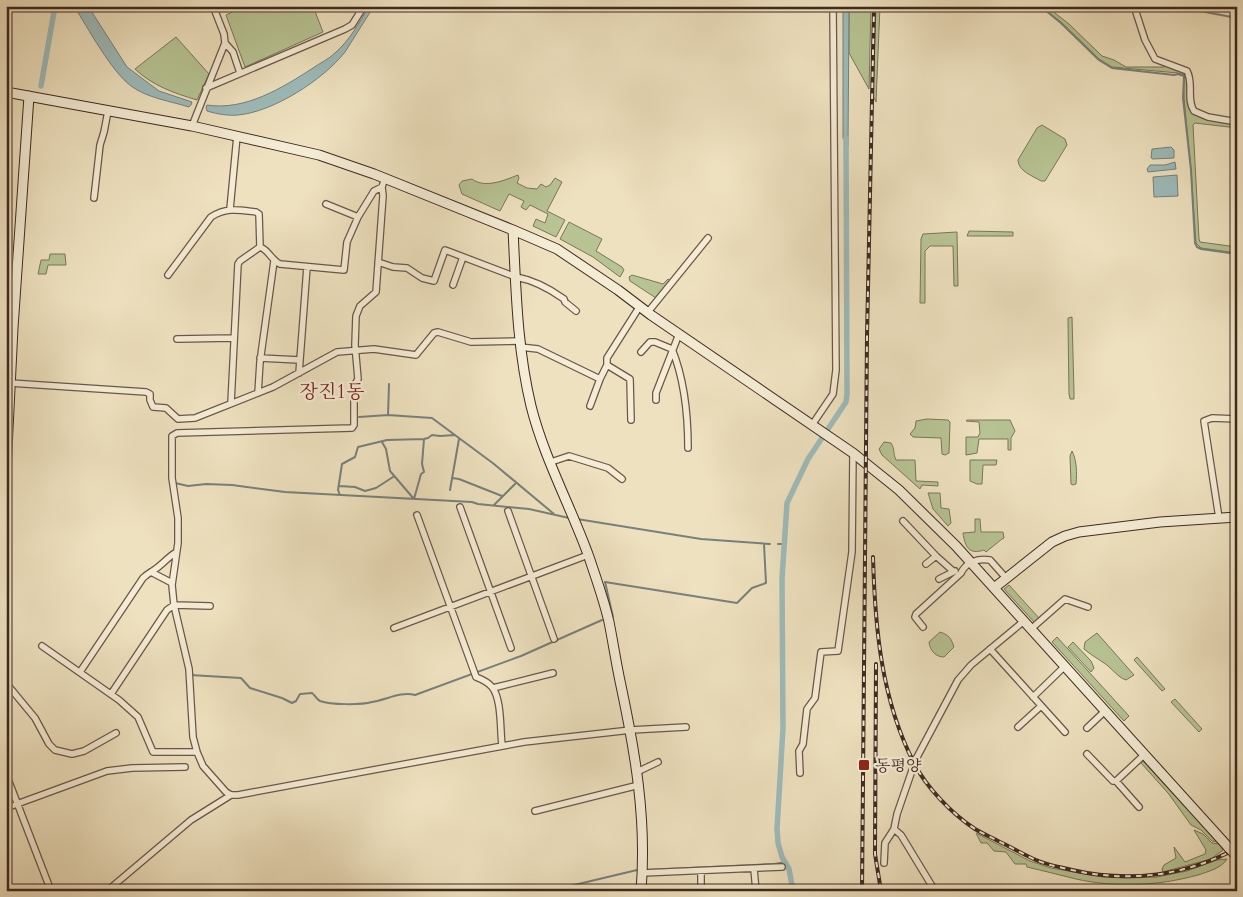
<svg xmlns="http://www.w3.org/2000/svg" width="1243" height="897" font-family="Cardo,'Noto Serif KR',serif">
	<rect width="100%" height="100%" fill="#eee1bf"/>
	<filter id="stains"><feTurbulence type="fractalNoise" baseFrequency=".004" numOctaves="4"/><feColorMatrix values="0 0 0 0 .2 0 0 0 0 .09 0 0 0 0 .02 0 0 0 .5 -.17"/></filter>
	<radialGradient id="worn" r=".72"><stop offset=".6" stop-color="#630" stop-opacity="0"/><stop offset="1" stop-color="#630" stop-opacity=".3"/></radialGradient>
	<path fill="#b7c393" stroke="#7a765a" d="M245,6H313L323,32L245,67L226,15Z
		M849,6H871L869,89L849,53Z
		M876,6H880L876,102L873,96Z
		M1041,6H1046L1069,24L1102,56L1114,60L1126,67H1164L1165,65L1183,72L1188,82V105L1191,111L1206,118L1237,123V128L1195,123L1193,125L1199,239L1200,242L1237,247V253L1201,248L1196,243L1191,170L1184,98V75L1178,73L1112,67L1099,59L1062,23Z
		M176,37L209,74L197,100C174,93 153,86 135,69Z
		M1042,125L1065,139L1067,145L1045,181H1041C1033,176 1018,171 1018,160L1037,128Z
		M518,175L519,178L517,183L527,188L537,189L541,184L546,187L550,185L555,178L562,182L547,211L565,220L556,237L533,226L536,219L545,223L548,214L530,205L526,210L521,207L524,201L509,194L500,211L462,194L459,185L462,181L472,179C485,189 505,180 518,175Z
		M569,222L602,239L596,251L622,267L624,270L620,277L593,257L560,239Z
		M969,231L1013,232V236H967Z
		M957,232L958,286H954L953,246H930L925,251V303H920L921,239L923,234Z
		M50,254H65L66,265H48L46,274H38L41,260H49Z
		M632,275L663,284L668,279L671,281L656,298L630,281L629,277Z
		M1072,317L1074,393V399H1070L1069,394L1068,322V318Z
		M927,419L948,420L950,422L949,453L945,455L942,454L941,438L913,437L910,434L915,428L916,421Z
		M967,420H1010L1015,431L1011,438V450H1008V439H979L977,453L966,455V437H978L980,433L979,422L966,421Z
		M884,442L891,443C895,449 893,454 896,460H915L916,481L938,482V486L922,485L920,489L882,455L879,449Z
		M1072,451C1077,461 1077,473 1076,484L1073,485L1071,484L1070,456Z
		M970,460H997L996,465H983L982,484H977L970,481Z
		M928,493H940L941,508L949,509L951,523L948,526L933,509Z
		M975,519H980L981,532H1003L1004,538L1002,539L986,552L984,550C969,555 965,547 963,533L975,532Z
		M1009,585L1039,618L1034,622L1004,589Z
		M940,632C949,635 951,638 954,647L944,657C936,657 930,651 929,642Z
		M1097,633L1134,675L1126,680C1117,677 1112,668 1104,663C1097,658 1091,655 1084,649L1085,642Z
		M1057,637L1129,716L1124,721L1052,642Z
		M1073,642L1091,661L1094,668L1091,672L1068,647Z
		M1137,657L1165,689L1162,691L1134,660Z
		M1175,699L1202,729L1199,732L1171,702Z
		M1143,761L1218,842L1212,841L1201,830L1191,825L1168,793L1141,763Z
		M1194,830L1203,834L1212,843L1219,844L1223,850L1211,859L1163,872L1162,869L1164,865L1176,858L1174,847L1185,862L1205,854L1206,850Z
		M976,833L1030,861L1051,868L1103,877L1129,878L1157,877L1187,871L1217,860L1227,859C1222,868 1207,872 1198,875C1158,886 1116,888 1076,879C1060,875 1044,871 1027,867L1026,864H1015L1006,852L994,851L987,843H981Z"/>
	<path fill="#9dbbbb" stroke="#77817d" d="M74,6H88L127,67L159,91L192,102L191,105L189,107C170,101 147,98 131,86C111,71 88,28 74,6Z
		M369,6H374C364,21 355,37 345,52C323,80 273,112 238,115C228,116 217,114 207,111L206,108L207,105C245,111 282,88 313,68C320,63 329,59 335,53C349,41 360,22 369,6Z
		M843,6H849L848,147L843,138Z
		M1171,147L1174,150V158L1152,159L1151,157L1152,149Z
		M1175,162L1176,169L1148,172L1147,169L1150,165H1165Z
		M1177,175L1178,196L1154,197L1153,177Z"/>
	<g fill="none" stroke-linecap="round" stroke-linejoin="round">
		<path stroke="#77817d" stroke-width="2" d="M1040,6L1061,23L1099,60L1112,68L1174,75L1178,74L1184,76L1183,98L1191,170L1195,243L1197,247L1201,249L1237,254
			M1173,6L1237,18
			M388,415L389,384
			M359,417L388,415L432,418L494,464L554,514
			M382,442L386,449L390,471L414,499
			M452,478L459,479L502,496
			M175,483L188,486L206,484L232,485L285,492L472,502L478,504L529,509L569,518
			M339,486L355,487L365,491L376,488L393,477
			M450,490L459,439
			M340,495L338,490L342,464L355,457L358,447L387,440L424,439L428,438L432,435L440,436L455,435
			M414,499L421,474L424,472L422,464L424,439
			M494,505L515,484
			M577,519L701,539L770,544
			M778,544H783
			M613,617L605,582L737,603L752,588L766,583L764,544
			M190,675L241,678L250,688L282,698L292,703L296,701L300,694L312,693C315,695 316,699 320,701C331,705 361,705 372,702C386,700 401,691 415,695L521,656L602,620
			M647,870L775,864L785,862
			M549,891L637,870"/>
		<path stroke="#9dbbbb" stroke-width="5.5" d="M41,86L55,6
			M793,891L789,869L782,857L778,843L777,829L783,728L782,579L787,503L808,459L846,402L847,394L846,138"/>
		<defs>
			<path id="street" d="M1134,6L1145,40L1155,59L1187,71C1194,84 1186,99 1194,111L1208,117L1237,122
				M225,43L233,52L240,73
				M206,88L345,29L352,25L364,6
				M192,126L225,43L224,34L213,6
				M385,178L382,187L383,196L376,292L360,306L356,316L355,345L358,379L354,386V425L352,428L177,433L172,436V478L178,518V543L172,585L174,605L189,669L193,737L197,752L203,766L226,792L231,795H238L524,742L631,730L686,727
				M94,198L100,145L104,132L108,111
				M230,209L237,136
				M358,217L374,191L382,187
				M260,247C269,250 271,260 280,264L344,270L347,242L358,217L326,204
				M378,262L393,267L407,268L422,278L434,281L445,250L516,277C533,280 550,289 564,299L565,302L576,311
				M168,275L211,217C226,207 239,210 256,212L259,214L260,247L240,261L238,264L231,403
				M453,285L463,257
				M648,312L708,238
				M6,332L13,328
				M177,339L234,338
				M520,347L538,349L600,379
				M641,352L650,342H655L672,349C685,381 688,414 688,448
				M260,358L299,360
				M299,373L307,267
				M10,383L146,392L150,394V400L153,407L166,408L178,419L195,418L273,387L337,352L374,349L416,355L434,333L438,332L471,342L519,341
				M258,393L260,362L274,261
				M656,400V393L679,334
				M590,406L600,379L607,365
				M631,420L630,379L607,365V358L640,306
				M812,425L833,394L836,370L833,6
				M551,462L569,456L608,468L622,479
				M460,507L511,648
				M508,511L554,639
				M417,515L476,677C481,679 488,682 492,687C502,699 500,731 502,745
				M1219,518L1204,421L1212,418L1237,419
				M903,521L936,556
				M926,564L936,556L953,571
				M151,572L172,583
				M939,579L955,571
				M923,627L915,617L916,614L961,573C966,562 978,558 990,560L1006,578
				M394,628L588,555
				M1031,629L1065,599L1088,607
				M42,646L119,700L138,717L153,752H197
				M990,649L1065,732
				M80,672L143,578C147,574 150,573 154,570C162,565 167,558 175,553
				M6,683L35,718L49,744L55,750L72,754L84,751L116,733
				M493,688L553,673
				M111,694L167,610L174,605L210,606
				M1033,697L1065,666
				M1018,727L1041,706
				M1087,728L1105,711
				M1087,754L1113,781H1116L1145,754
				M637,772L658,762
				M800,773L799,751L803,744L807,709L815,698L821,652L838,651L852,552L853,453
				M6,774L51,891
				M1116,781L1139,807
				M6,808L107,771L132,768L185,767
				M535,811L639,785
				M894,829L901,835L935,891
				M884,863L885,843L894,829L897,814L916,759L958,680L971,665L1024,621
				M754,869L756,891
				M642,873L782,867
				M107,891L191,820L231,795
				M701,891V871
				M1150,891L1152,889L1153,891"/>
			<path id="secondary" d="M6,92L192,126L319,155L374,174L513,230L557,249L618,290L651,315L853,453L899,490L956,546L1229,848
				M513,230C516,289 517,348 531,406C544,458 571,507 589,557C596,578 604,600 609,622C613,642 616,662 620,681C635,751 647,819 641,891
				M6,470L13,328L29,96
				M994,588L1052,542L1065,536L1079,532L1160,522L1237,517"/>
		</defs>
		<use href="#street" stroke="#6a5748" stroke-width="8"/>
		<use href="#secondary" stroke="#3e2921" stroke-width="11"/>
		<use href="#street" stroke="#f4ecd5" stroke-width="5.5"/>
		<use href="#secondary" stroke="#f4ecd5" stroke-width="9"/>
		<defs>
			<path id="rail" d="M873,557C875,627 881,699 914,763C926,787 952,814 975,829C983,834 993,838 1002,843C1013,848 1024,855 1036,860C1047,865 1060,867 1072,870C1129,883 1186,876 1237,848
				M876,664L875,854L881,891
				M862,891L867,336L874,6"/>
		</defs>
		<use href="#rail" stroke="#3e2921" stroke-width="4"/>
		<use href="#rail" stroke="#f4ecd5" stroke-width="2" stroke-dasharray="5.5" stroke-linecap="butt"/>
		<defs>
			<path id="secondary-bridge" d="M1229,848L1235,854"/>
		</defs>
		<use href="#secondary-bridge" stroke="#3e2921" stroke-width="11" stroke-linecap="butt"/>
		<use href="#secondary-bridge" stroke="#f4ecd5" stroke-width="9"/>
	</g>
	<rect fill="#8f2418" stroke="#f4ecd5" stroke-width="2" x="858" y="759" width="12" height="12" rx="2.5"/>
	<g text-anchor="middle" stroke-width="4.5" stroke-linejoin="round" paint-order="stroke">
		<g font-size="16" fill="#3e2921" stroke="#f4ecd5" text-anchor="start">
			<text x="875" y="771">동평양</text>
		</g>
		<g font-size="19" fill="#7a1f14" stroke="#f4ecd5">
			<text x="332" y="398">장진1동</text>
		</g>
	</g>
	<rect width="1243" height="897" fill="none" stroke="#eee1bf" stroke-width="25"/>
	<rect x="8" y="8" width="1228" height="882" fill="none" stroke="#3e2921" stroke-width="2.5"/>
	<rect x="12" y="12" width="1218" height="872" fill="none" stroke="#3e2921"/>
	<rect width="100%" height="100%" filter="url(#stains)"/>
	<rect width="100%" height="100%" fill="url(#worn)"/>
</svg>
